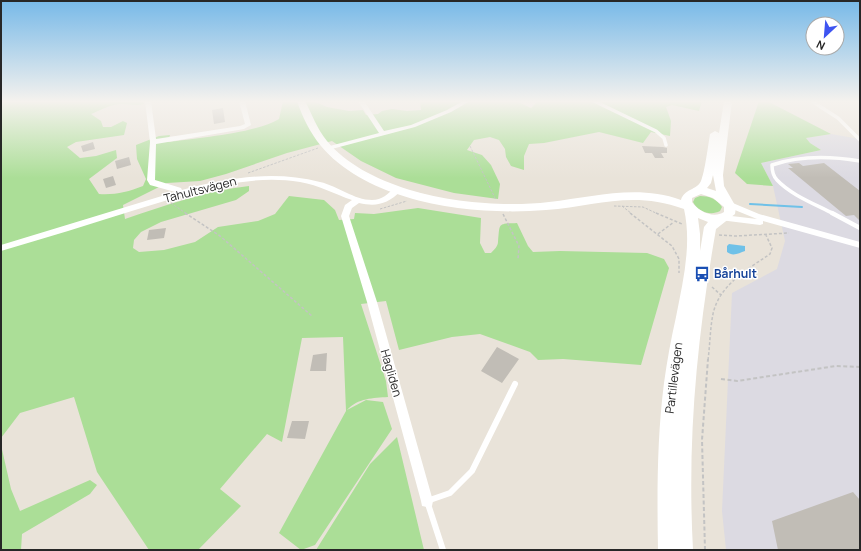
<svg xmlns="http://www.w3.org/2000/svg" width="861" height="551" font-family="Manrope,sans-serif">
	<rect width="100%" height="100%" fill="#e9e3d9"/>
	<path fill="#dcdae2" d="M831,134L860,139V550H726L722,511L732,293L777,269L785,241L773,186L761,163L821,150L810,143L806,138Z"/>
	<path fill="#abde97" d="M1,101H143L144,104C136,106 130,104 122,104C111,104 101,110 91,114L101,121L103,127H111L123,121L127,123L124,135L76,142L67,147L80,158L96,156L116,150L117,158L89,179L99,194C115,195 128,192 143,186L146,179L137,159L136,145L159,136L170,135L168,142C197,138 256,133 279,119L283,101H314L327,107L349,111L363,110L366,115L378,114L382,111L392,109L407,111L421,110L420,101H516L531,108L538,101H702L699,111L672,105L666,107L671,121L670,136L651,132L643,143L599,132L544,143L529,144L524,156V170L511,166L506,157L505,149L499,140L490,137L474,140L467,150L482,155L491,165L500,184L498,199L454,193L396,178L361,161L332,141L287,153L226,174L200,181L167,183L123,205L125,219C166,205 206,191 249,186V191L236,200L161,222L141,232L134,240L133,248L139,252L164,250L195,242L218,227L258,221L275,214L289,196L324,200L335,210L339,220L354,219L355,213L374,214L418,208L481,218L480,243L485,253H491C494,250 498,246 498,242C500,223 497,224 517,223L528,246L533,252L560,251L647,253L664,259L669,268L641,365L563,359L538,360L530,352L480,334L452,337L399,350L386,301L361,304L386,381L388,397C373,398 358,398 347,410L366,400L383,402L392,429L315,545L301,550L279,533L346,411L343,337L302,338L282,442L267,434L220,489L241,506L198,550H149L97,472L74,397L20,413L1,438Z
		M759,101H767L831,134L806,138L810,143L821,150L761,163L773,186L747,184L735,173Z
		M700,196C709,196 717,199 722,207L720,211C711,216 698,212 693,202L695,198Z
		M397,437L424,550H316L370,464Z
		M1,445L11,489L20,511L90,480L97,485L90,494L22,534L21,550H1Z"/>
	<path fill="#6fc1e8" d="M729,244L745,246V251C739,253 733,257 727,252V246Z"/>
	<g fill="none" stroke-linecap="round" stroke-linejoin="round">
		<path stroke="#6fc1e8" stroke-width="2" d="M750,204L802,207"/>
	</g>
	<path fill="#c1bdb6" d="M223,108L225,122L214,124L212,110Z
		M93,142L95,149L83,152L81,146Z
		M642,146L663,147L667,148V153H661L664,158H655L652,153H645Z
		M129,157L131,165L117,169L115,161Z
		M799,163L803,166L824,163L860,191V221L854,215L846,216L788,168H793L788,164Z
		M113,176L116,185L106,188L103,179Z
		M166,228L164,238L147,240L149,230Z
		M497,347L519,359L502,383L481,371Z
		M327,353L326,371H310L313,355Z
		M292,421H309L305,439L287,438Z
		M853,492L860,500V550H778L772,521Z"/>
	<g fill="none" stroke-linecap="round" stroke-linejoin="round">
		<path stroke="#c3c3c3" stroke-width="1" stroke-dasharray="2.5 1.5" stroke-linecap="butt" d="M470,146L496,200
			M248,173L318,148
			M171,203L187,214
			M614,206L643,207L658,214
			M622,206L632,214
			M380,209L407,201"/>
		<path stroke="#c3c3c3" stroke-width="1.5" stroke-dasharray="3 2" stroke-linecap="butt" d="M185,213L220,236L312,316
			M630,213L672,246L679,259V273
			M656,213L682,224
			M503,214L519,246L518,259
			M658,234L674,222
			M719,235L736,236L789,233
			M712,287L721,295
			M708,360C710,345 710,329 713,314C719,285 748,269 770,254L772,248L765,233"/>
		<path stroke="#c3c3c3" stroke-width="2" stroke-dasharray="4 2.5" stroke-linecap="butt" d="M721,379L737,381L836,366L860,367
			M705,550L702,440L708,359"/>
		<path stroke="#fff" stroke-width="3.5" d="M594,101L656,131L664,138L666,145
			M813,102L838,118L860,140
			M834,214C815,204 791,195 777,180C773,176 772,170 772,165C801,155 830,156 860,161"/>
		<path stroke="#fff" stroke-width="4.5" d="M832,213L860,228"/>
		<path stroke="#fff" stroke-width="6" d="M443,550L427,501L450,493L472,471L515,384"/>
		<path fill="#fff" fill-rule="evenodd" d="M145,101H151L156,139L240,126L245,124L239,101H245L251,125L244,129L156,144L155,180L181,188L182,190C227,178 274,170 320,182C338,186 354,200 372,200C382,200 388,194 395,187H401V191C387,204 377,207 359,203L352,208L349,216L377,302L433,501L432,506L427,507L422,506L421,501L367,302L341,216L345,205L352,200C334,194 319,185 300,182C243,173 188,194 135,210C90,224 46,238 1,251V245L175,192L150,185L147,180L150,142Z
			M358,101H364L384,131L411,125L447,110L463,101H470L451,112L415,127L328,150L326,149V147L379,133Z
			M728,201L759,214L860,242V248L763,221V224L760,225L720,220L719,218L720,216L723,215L757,219L725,206L724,204Z"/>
		<path fill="#fff" fill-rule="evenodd" d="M297,101H305C312,114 317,129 327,141C373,196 482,210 549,202C594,197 637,184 681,200C684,189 697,190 701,181C705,171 708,146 710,134L715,131L719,133L724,101H732L723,175L724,186L736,207L735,214L716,229C697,338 687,439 693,550H658C657,494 657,438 664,383C667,361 671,339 676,317C683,281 692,245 684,209C632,190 597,206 546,210C475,216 370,204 321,146C310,133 302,116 297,101ZM713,175L716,191L707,188L711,183ZM701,194L713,198L724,207V212C713,219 698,211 692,202V198ZM698,218L708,222L704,227L700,251V234Z"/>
	</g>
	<linearGradient id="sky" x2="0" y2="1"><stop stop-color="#77b9e8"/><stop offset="0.57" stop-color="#f5f2ee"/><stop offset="1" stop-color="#f5f2ee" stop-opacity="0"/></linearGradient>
	<rect width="861" height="178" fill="url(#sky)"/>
	<defs>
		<symbol id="bus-bare" viewBox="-9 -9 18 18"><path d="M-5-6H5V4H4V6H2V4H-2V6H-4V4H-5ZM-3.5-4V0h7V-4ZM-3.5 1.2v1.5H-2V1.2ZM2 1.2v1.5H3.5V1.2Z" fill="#1a4fb4" stroke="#fff" stroke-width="2.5" paint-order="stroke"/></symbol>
	</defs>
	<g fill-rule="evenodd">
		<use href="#bus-bare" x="691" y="263" width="22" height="22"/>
	</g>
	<g text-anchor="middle" stroke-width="3" stroke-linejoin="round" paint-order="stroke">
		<g font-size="12" fill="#272727" stroke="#fff">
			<text transform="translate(200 190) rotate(-14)" y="4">Tahultsvägen</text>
			<text transform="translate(391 373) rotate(74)" y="4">Hagliden</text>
			<text transform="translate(674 378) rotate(-83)" y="4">Partillevägen</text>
		</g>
		<g font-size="12" font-weight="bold" fill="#164399" stroke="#fff" text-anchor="start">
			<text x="714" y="278">Bårhult</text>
		</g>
	</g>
	<rect width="861" height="551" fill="none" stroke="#272727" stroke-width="4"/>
	<g transform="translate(825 36) rotate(206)"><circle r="19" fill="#ffffff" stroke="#a9a9a9"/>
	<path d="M0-3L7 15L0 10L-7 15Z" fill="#3e54f1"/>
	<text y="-6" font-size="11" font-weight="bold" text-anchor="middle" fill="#272727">N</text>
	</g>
</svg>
